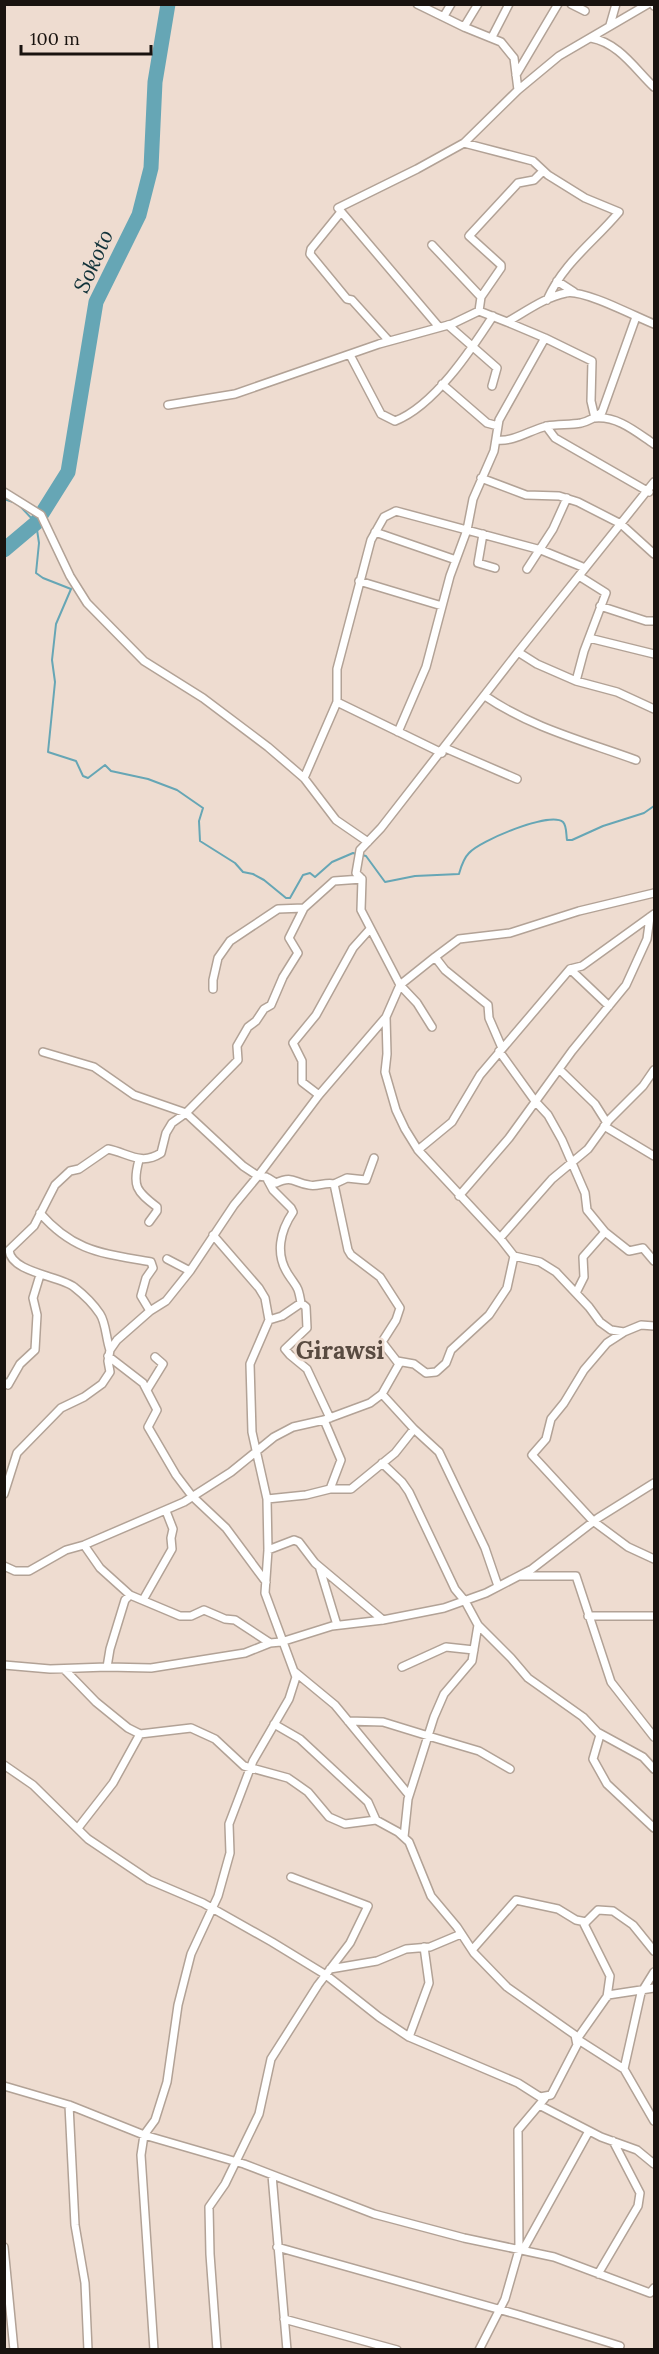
<svg xmlns="http://www.w3.org/2000/svg" width="659" height="2354" font-family="Lora,serif">
	<rect width="100%" height="100%" fill="#eedcd0"/>
	<g fill="none" stroke-linecap="round" stroke-linejoin="round">
		<path stroke="#66a6b5" stroke-width="2" d="M4,499L13,502
			M18,504L36,523L39,543L36,573L43,578L71,589L56,624L52,660L55,682L48,752L76,761L83,776L88,778L105,765L111,771L148,779L177,790L203,808L199,821L200,841L235,863L243,872L253,874L264,880L286,898H290L303,875L310,873L315,877L332,862L353,853L356,854
			M362,855L366,856L385,882L415,876L459,874C461,867 463,859 469,853C479,841 550,811 563,822C567,826 566,835 567,840H572L603,826L644,813L654,806"/>
		<path stroke="#66a6b5" stroke-width="15" d="M4,550L36,523L68,472L96,302L139,215L151,168L155,82L168,4"/>
		<defs>
			<path id="street" d="M417,4L464,27
				M478,4L464,27L501,42L514,58L518,90
				M571,4L585,11
				M653,4L654,6
				M444,16L451,4
				M610,25L616,4
				M492,37L509,4
				M591,38C619,43 635,69 654,87
				M516,75L558,4
				M464,143L533,161L548,175L585,198L619,212C593,243 564,262 547,300
				M341,212L311,249L310,254L347,299L352,300L389,341
				M432,245L481,297
				M557,281L574,292
				M479,311L481,297L501,268V265L469,236L518,183L534,180L543,171
				M448,325L497,368L492,386
				M439,327L338,208L417,169L464,143L518,90L559,56L648,4
				M545,338L592,361L591,401L595,418C618,416 636,432 654,444
				M350,355L381,414L395,421C434,406 471,350 493,316
				M442,384L487,423L498,426
				M168,405L235,394L379,344L452,324L479,311L507,322C525,312 545,297 566,293C583,289 636,317 654,324
				M546,426L555,438L649,492
				M497,440C514,442 530,430 547,426C558,424 570,425 581,423C589,421 596,417 602,412L636,317
				M481,478L526,495L559,496L578,502L621,524L654,554
				M4,492L41,515L70,576L87,603L144,661L203,698L268,747L304,778L336,820L368,842
				M375,532L456,560
				M483,534L478,563L495,568
				M527,569L553,529L567,498
				M359,581L442,606
				M600,606L646,621H654
				M589,638L654,654
				M518,652L537,664L576,681L617,692L654,709
				M576,681L584,651L606,593L579,576
				M485,696C532,728 584,741 636,760
				M337,702L442,753
				M398,732L426,667L450,576L467,530L473,499L494,451L499,420L545,338L507,322
				M445,748L517,779
				M304,778L337,702V669L371,540L384,517L396,511L541,550L585,568
				M435,957L459,939L510,933L579,911L654,893
				M570,969L609,1006
				M213,989V980L218,958L230,941L278,909L304,908
				M386,1017L387,1054L385,1072L396,1110L405,1129L418,1150L500,1238L514,1256L540,1262L556,1272L589,1307L600,1322L611,1330L624,1332L641,1325L654,1326
				M432,1027L417,1003L400,985L435,957L445,970L488,1005L489,1018L502,1048
				M499,1051L535,1101L548,1115L562,1140L585,1193L587,1210L605,1232L629,1251L643,1248L654,1261
				M43,1052L94,1067L134,1095L186,1113L243,1166L258,1176L266,1177L273,1190L291,1208L293,1212C280,1231 275,1254 288,1274C297,1288 298,1285 301,1303L306,1307L307,1328L285,1349L290,1355L307,1369L330,1418
				M559,1069L595,1104L607,1123
				M319,1095L302,1082V1061L293,1043L316,1015L353,948L370,929
				M604,1126L654,1156
				M418,1150L452,1122L480,1075L570,969L582,966L654,914
				M139,1160C132,1186 136,1191 157,1207V1211L149,1222
				M268,1178L276,1183C293,1175 294,1183 309,1185C317,1187 325,1182 334,1184L347,1178L366,1180L374,1158
				M459,1196L509,1138L572,1051L626,985L647,939L650,917
				M40,1213C74,1252 102,1253 151,1262L153,1268L146,1278L141,1296L150,1311
				M500,1238L552,1179L588,1149L609,1120L643,1086L654,1070
				M167,1259L190,1271
				M576,1293L584,1277L583,1257L605,1232
				M269,1320L282,1316L301,1303
				M624,1332L607,1343L584,1370L564,1403L551,1419L546,1439L532,1455L593,1521L628,1547L654,1559
				M110,1350C106,1339 106,1323 100,1314C94,1305 83,1294 74,1287C61,1276 11,1273 9,1250L34,1226L55,1185L70,1171L79,1169L108,1149C128,1153 141,1166 161,1153L166,1133L172,1123L186,1113L238,1060L237,1046L248,1027L256,1021L264,1009L271,1005L283,977L298,953L289,938L304,908L334,881L362,879
				M108,1356L143,1383L157,1410L148,1427L176,1475L192,1496L226,1528L266,1582
				M397,1361L414,1364L426,1373L436,1372L446,1363L451,1350L489,1315L507,1288L514,1256
				M4,1382L8,1385L20,1364L35,1350L37,1315L33,1298L40,1275
				M147,1390L163,1364L155,1357
				M414,1429L439,1452L485,1548L498,1586
				M382,1463L402,1482L409,1492L455,1589L465,1601L478,1625L511,1658L528,1678L583,1717L600,1735L593,1759L607,1784L654,1828
				M330,1489H351L395,1453L414,1429L382,1394
				M4,1494L17,1453L61,1408L84,1397L102,1384L110,1372L108,1361L110,1350L117,1340L150,1311L166,1301L190,1271L234,1205L258,1176L319,1095L386,1017L400,985L361,910L362,879L356,873L360,850L381,828L518,652L654,482
				M267,1499L306,1495L330,1489L341,1460L324,1420
				M84,1545L100,1568L130,1595L180,1616H191L204,1610L225,1619L235,1620L270,1643
				M268,1550L294,1540L299,1542L315,1563L383,1620
				M4,1566L15,1571H29L66,1550L84,1545L184,1502L231,1472L274,1437L293,1427L324,1420L370,1403L382,1394L399,1364L382,1342L396,1320L400,1308L380,1277L351,1255L348,1250L334,1184
				M320,1569L337,1625
				M520,1576H576L611,1682L654,1737
				M143,1600L172,1549L171,1538L173,1529L166,1511
				M588,1616H654
				M4,1665L50,1669L107,1667L151,1668L245,1653L270,1643L281,1642L332,1626L383,1620L444,1608L486,1593L532,1569L598,1518L654,1483
				M107,1667L110,1649L125,1600L130,1595
				M402,1667L446,1647L474,1650
				M295,1672L335,1705L409,1795
				M348,1721L383,1722L435,1738L479,1751L510,1769
				M274,1724L300,1739L368,1802L376,1820
				M599,1733L643,1757L654,1769
				M4,1765L33,1785L88,1839L149,1880L203,1903L272,1942L326,1975L379,2017L409,2037L518,2083L540,2097L551,2095L577,2045L575,2035L507,1987L474,1953L457,1927L431,1896L409,1842L398,1832L376,1820L345,1824L329,1817L308,1792L288,1778L244,1766L215,1739L191,1728L140,1734L128,1728L96,1702L64,1669
				M78,1828L113,1783L140,1734
				M404,1837L408,1799L434,1717L444,1694L472,1661L478,1625
				M472,1950L516,1900L558,1909L576,1920L586,1922
				M330,1969L377,1961L406,1949L430,1947L461,1934
				M654,1972L641,1993L624,2069L654,2121
				M607,1997L610,1976L584,1924L598,1910L613,1911L633,1925L654,1951
				M409,2037L429,1983L424,1947
				M624,2069L577,2039L608,1995L654,1988
				M4,2086L69,2105L144,2135L244,2164L374,2214L464,2238L554,2257L650,2293L654,2288
				M69,2105L75,2225L85,2283L88,2350
				M539,2105L601,2137L637,2150L654,2164
				M272,2175L287,2350
				M4,2247L14,2350
				M277,2247L519,2315L620,2346
				M523,2250L589,2131
				M598,2274L638,2206L640,2193L613,2141
				M284,2319L397,2350
				M154,2350L141,2155L144,2135L155,2120L167,2082L178,2005L191,1954L218,1896L230,1853L229,1824L253,1761L289,1699L296,1677L265,1593L268,1550L267,1499L252,1432L250,1364L269,1320L265,1298L259,1288L213,1235
				M217,2350L210,2254L209,2207L225,2184L259,2114L271,2059L318,1985L350,1943L368,1906L291,1877
				M479,2350L505,2299L519,2250L518,2130L545,2098"/>
		</defs>
		<use href="#street" stroke="#b2a296" stroke-width="10"/>
		<use href="#street" stroke="#fff" stroke-width="7"/>
	</g>
	<g text-anchor="middle" stroke-width="5" stroke-linejoin="round" paint-order="stroke">
		<g font-size="22" font-style="italic" fill="#113239" stroke="#eedcd0">
			<text transform="translate(93 261) rotate(-66)" y="8">Sokoto</text>
		</g>
		<g font-size="24" font-weight="bold" fill="#594b41" stroke="#eedcd0">
			<text x="340" y="1359">Girawsi</text>
		</g>
	</g>
	<rect width="659" height="2354" fill="none" stroke="#19130f" stroke-width="12"/>
	<path d="M21 45v9h130v-9" fill="none" stroke="#19130f" stroke-width="3"/>
	<text x="30" y="45" font-size="18" fill="#19130f" stroke="#eedcd0" stroke-width="4.5" paint-order="stroke">100 m</text>
</svg>
